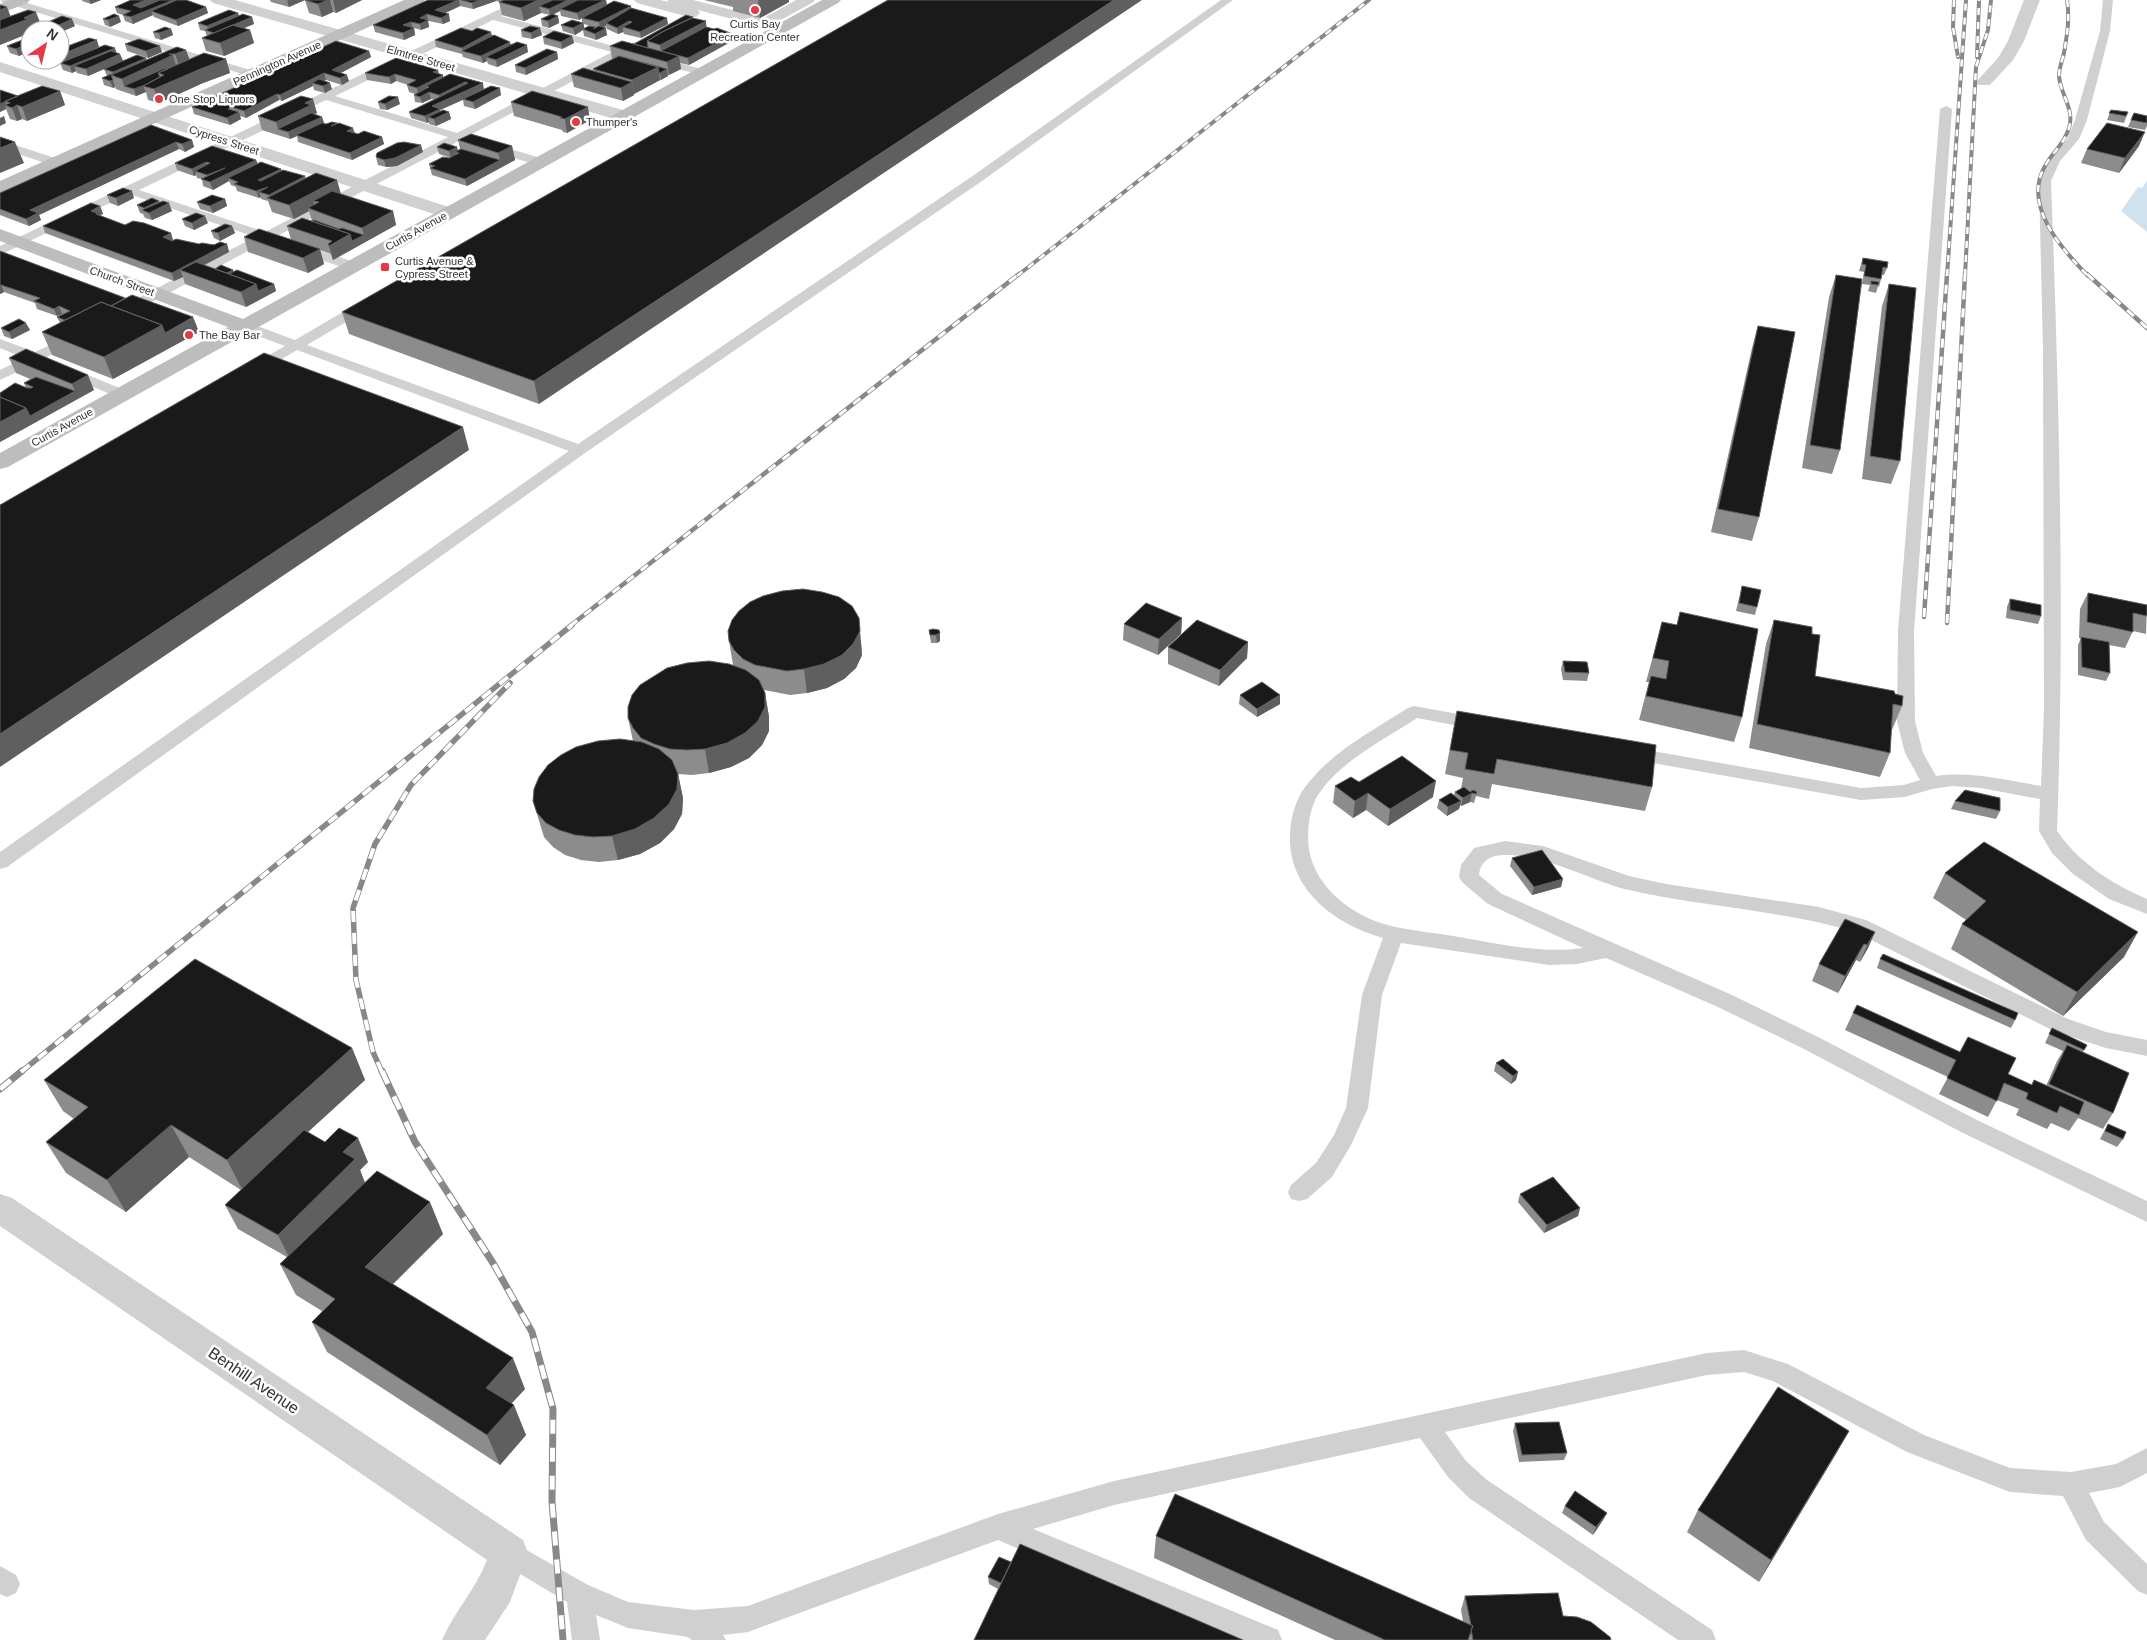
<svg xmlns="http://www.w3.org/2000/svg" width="2147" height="1640" font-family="Arial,sans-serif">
	<rect width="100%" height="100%" fill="#fff"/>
	<path fill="#cfe2ee" d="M2147,181V232L2121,211L2138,187L2142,188Z"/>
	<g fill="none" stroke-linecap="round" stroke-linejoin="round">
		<path fill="#d0d0d0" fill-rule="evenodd" d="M1,0H17L257,72L259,74L257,76H249L2,2Z
			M519,0H532L501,16L621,48L634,42L639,45L632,50L634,53L633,55H623L468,136L471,139L469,141H459L277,236L357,263L359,266L357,269H347L267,241L129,314H119L117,311L119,308L255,237L129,194L0,255V246ZM493,20L612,52L457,133L335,96ZM326,100L448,137L265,232L139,190Z
			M1221,0H1233L982,181L585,453L7,867L0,869V852L569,451L297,350L260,372H250L248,369L250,366L285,346L239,329L237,326L239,323H249L295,340L360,302H370L372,305L370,308L307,345L578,444L974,175Z
			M2103,0H2113L2110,31L2087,120L2079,139L2060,161L2051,181C2059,397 2065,614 2057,831C2079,863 2112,884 2147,899V914L2109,899L2073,874L2052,853L2039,831L2040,799L1981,788L1952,786L1932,789L1905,797L1861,800L1630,759L1624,757L1621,753L1624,749L1630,747L1861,788L1904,785L1920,780L1905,753L1897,721L1898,631L1940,109L1946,106L1952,109L1914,631L1915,721L1923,753L1936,776C1971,771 2006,780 2041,786L2044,710L2043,350L2039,181L2049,160L2068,138L2075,120L2100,31Z
			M655,57L706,70L708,72L702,75L651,62L650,60L651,58Z
			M0,140L61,160L63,163L57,167L0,148Z
			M491,143L544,159L546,162L540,166L487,150L485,147Z
			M71,335L76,336L78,339L76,342L47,357L49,360L47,363H36L0,380V370L24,358L0,348V339L35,352Z
			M68,367L127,391L129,394L127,397H117L63,374L61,371L63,368Z
			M1414,706L1480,718L1486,720L1489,724L1486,728L1480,730L1417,718C1384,740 1340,761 1318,795C1308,811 1307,833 1309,850C1316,889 1354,917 1391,926C1413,931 1436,933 1459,937C1500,944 1542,954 1583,948L1488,904L1462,882L1459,877L1461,865L1474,848L1505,841L1543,846L1629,876L1666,884L1819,907L1866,920L2068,1019L2106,1032L2147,1040V1056L2106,1048L2054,1031L1853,931C1780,910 1703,907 1629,890C1588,880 1549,855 1506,855C1491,855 1481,860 1479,875L1502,894L1732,995L1820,1038L1977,1120L2147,1201V1222L1961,1132L1806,1050L1718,1007L1606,958L1577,964L1549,965L1401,943L1382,995L1368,1108L1351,1145L1332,1177L1307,1199L1299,1201L1291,1199L1288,1192L1291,1185L1316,1163L1334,1135L1346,1108L1362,995L1383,938C1334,924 1287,889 1290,833C1291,814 1297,795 1310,781C1336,749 1374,730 1408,708Z
			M1744,1350L1788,1364L1924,1435L2010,1468L2071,1472L2116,1464L2147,1448V1473L2120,1487L2089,1493L2104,1522L2147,1564V1595L2138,1591L2086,1540L2063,1496L2010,1492L1907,1452L1773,1381L1744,1372L1707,1375L1445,1432L1466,1461L1487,1480L1712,1630L1716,1640H1678L1469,1498L1448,1477L1420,1438L1114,1505L1033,1529L1278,1630L1282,1640H1236L998,1540L748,1632L723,1635L726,1640H692L688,1637L628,1628L596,1615L600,1640H572L567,1602L500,1562L496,1553L500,1544L509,1540L588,1585L628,1602L694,1610L748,1606L998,1514L1114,1481L1707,1353Z
			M0,1566L16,1575L20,1584L16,1593L7,1597L0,1594Z"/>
		<path fill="#d0d0d0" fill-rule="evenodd" d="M210,0H235L630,112L632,116L630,120H618L213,3Z
			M634,0H660L669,2L667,0H693L764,18L796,0H815L812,3L766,28L698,10L700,13L697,16L692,18L637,3Z
			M2024,0H2040L2024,41L2013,60L1990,85H1978L1976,82L1998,58L2008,41Z
			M0,62L455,209L458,213L455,217L449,219L443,217L0,72Z
			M0,1194L12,1198L523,1540L528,1553L510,1602L485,1640H442C454,1612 476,1589 487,1560L0,1226Z"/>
		<path fill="#bdbdbd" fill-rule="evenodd" d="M9,0H30L27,3L0,14V4Z
			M404,0H425L422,3L0,193V181Z
			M822,0H841L838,3L8,467L0,469V453L228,327L0,241V229L243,319Z"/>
		<defs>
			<path id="rail-far3" d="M1954,0L1953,27L1958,57
				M2067,0C2070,18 2067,35 2064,53C2062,61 2059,68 2059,76C2060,94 2075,109 2069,128C2065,143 2052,153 2045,166C2022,206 2062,249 2088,276
				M1977,57L1979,0
				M1017,276L1369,0
				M1947,276L1966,0
				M1965,276L1976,67L1988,30L1991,0"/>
			<path id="rail-far2" d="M2087,274L2147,328
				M1924,617L1947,274
				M1947,623L1965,274
				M570,626L1019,274"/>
			<path id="rail-far1" d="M21,1072L572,625
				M382,1072L373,1052L356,980L353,908L375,844L411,785L510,683"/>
			<path id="rail" d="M382,1071L415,1142L493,1263L532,1332L553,1409L552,1501L563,1640
				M0,1089L22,1071"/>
		</defs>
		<use href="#rail-far3" stroke="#888" stroke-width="4"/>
		<use href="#rail-far2" stroke="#888" stroke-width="4.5"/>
		<use href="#rail-far1" stroke="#888" stroke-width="5.5"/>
		<use href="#rail" stroke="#888" stroke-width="7"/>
		<use href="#rail-far3" stroke="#fff" stroke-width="2.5" stroke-dasharray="7" stroke-linecap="butt"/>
		<use href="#rail-far2" stroke="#fff" stroke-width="3" stroke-dasharray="9" stroke-linecap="butt"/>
		<use href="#rail-far1" stroke="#fff" stroke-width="4" stroke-dasharray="11" stroke-linecap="butt"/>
		<use href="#rail" stroke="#fff" stroke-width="5" stroke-dasharray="14" stroke-linecap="butt"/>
	</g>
	<path fill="#8c8c8c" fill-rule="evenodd" d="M82,0H101L91,4L82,1Z
		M270,0H305L289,7L271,2Z
		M305,0H362L336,13L333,12L322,17L309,13Z
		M428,0H606L607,5L631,6V8L668,24L641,38L624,34L623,32L618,34L607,29L606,26L603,27L607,35L596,40L584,36L583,30L575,35L563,31L561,25L582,23V18L579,20L561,16L560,11L552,15L558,16L559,23L549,28L542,26L541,19L550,15L541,13L524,21L502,15L499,2H500L496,1L473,9L460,6L445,13L450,21L443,24L429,21H428L429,27L421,30L414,28L415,35L404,40L375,32L373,25ZM584,24L593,27L584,29Z
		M704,0H789V2L760,18L733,11V7Z
		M888,0L539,404L349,334L342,312Z
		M115,7H206L208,13L178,26L154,17L153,15L133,24L125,21L123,15L117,13Z
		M238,13L239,16L252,17L254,24L244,28L250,30L254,43L224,56L206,51L202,38L207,36L205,31L200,30L198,23Z
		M693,17V18L706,21V28L733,34L734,40L689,65L680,63L681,69L669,75H667L668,76L634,94V95L623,101L574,87L571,74L594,71L593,69L612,59L610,46L634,44Z
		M103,19L121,22L110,27L105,25Z
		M48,22L75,26L61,32L60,31V30H56L51,28Z
		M171,29L173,35L161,40L155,38L153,32Z
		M521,30L542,35L532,39L522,37Z
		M492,36L511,45L528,52L497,67L488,64L487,61L483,63L463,57L462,54L436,47L435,40Z
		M572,36L574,43L562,49L544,44L543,37Z
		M30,37V51L19,56L10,53L7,46Z
		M125,44L162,52L148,58L127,51Z
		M99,47L56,65L47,62V60H60Z
		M177,47L190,60L226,59L230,73L203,83L159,103L148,100L146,92L136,96L116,89L115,87L113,88L104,85L102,78L107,76L104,69L88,76L77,73L76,71L72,73L63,70L60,63L117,53L120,54L123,61L146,60Z
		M369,51L371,57L341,73L349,81L342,85L326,80L324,81L332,89L325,93L314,90L313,86L282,101L279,100L246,118L240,116L241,119L230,125L194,114L192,107Z
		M557,52L558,59L526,75L516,72L515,65Z
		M438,70L439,74L443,77L450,74L484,89L501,95L475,109L464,106L463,100L440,110V111L449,112L451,119L436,126L429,124V122L427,123L411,118L409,112L434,99H431L422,103L415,102L414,95L415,94L409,92L407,85H408L396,81L391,84L367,80L365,73Z
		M0,90L18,96L60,91L65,105L27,121L22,119L17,121L10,119L6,109L0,112Z
		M378,102L400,104L387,110L380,109Z
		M511,102L590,120L567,133L563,132L562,130L514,116Z
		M2111,110L2128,112L2124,123L2107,120Z
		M317,113L315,114L322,117L324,123L326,124H337L358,134L382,137L384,144L352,160L298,142L297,136L290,139L262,130L258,116Z
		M2134,113L2147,116V126L2145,130L2128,127Z
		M151,125L192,140L194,147L185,152L179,149L39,215L41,220L29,226L0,215V193Z
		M458,140L512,146L515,160L467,186L432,175L429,164L451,158L439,154L437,147H457L458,150L460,149Z
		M2139,146L2119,173L2081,163L2087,149Z
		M423,152L397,166L386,167L378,165L376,157Z
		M256,160L258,164L281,169L282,171L305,178L341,194L393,211L396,225L333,260L331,254L320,250L324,264L308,273L248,252L244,237L291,240L287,226L312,221L309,211L294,219L272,212L268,201L261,199V197L259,198L237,191L236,187L231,185L229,181L213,190L203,186L202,179L197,178L196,175L194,176L177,170L175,163Z
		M107,195L134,198L118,206L110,203Z
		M225,199L227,206L213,213L200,209L197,202Z
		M159,201L160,202L172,211L152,220L145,218L143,214L140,213L137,205Z
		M100,206L103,214L99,216L125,225L171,233L173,240L199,244H227L229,252L204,265L215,269L233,270L234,272L274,284L276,291L246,307L185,284L183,277L174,281L45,233L43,226Z
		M182,219L208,223L194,230L185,226Z
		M232,226L235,233L220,241L214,238L211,231Z
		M0,251L126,298L193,317L199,332L113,379L52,355L42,332L60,323L57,317L63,314H62L57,316L37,309L35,303L4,292L0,294Z
		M1863,258L1887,268L1884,275H1882L1879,287L1878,286L1876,293L1868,291L1870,285L1862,284L1864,272L1859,271Z
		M1836,275L1840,450L1832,474L1802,468L1829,297Z
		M1889,284L1900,461L1891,484L1862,479L1882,306Z
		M1758,326L1759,517L1752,541L1711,532L1752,348Z
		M1,328L30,330L12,339L4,336Z
		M9,358L94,390L0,442V393L26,388L24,383L30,379L16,373Z
		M1742,586L1757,607L1755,615L1736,611Z
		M2088,593L2147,605L2146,634L2133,631L2125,648L2109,645L2110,673L2106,681L2078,675V645L2081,638H2079L2080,609Z
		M2010,599L2041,616L2038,624L2006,618L2007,607Z
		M1182,618L1181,634L1158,655L1123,640L1124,624Z
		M1774,620L1815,676L1895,694L1902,706L1892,730H1891L1890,753L1880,777L1749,748L1766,644Z
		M1662,622L1742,717L1734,742L1639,720L1649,682H1646Z
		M929,630L940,633V641L937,643H931Z
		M729,641L861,642L862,655L856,668L844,679L827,688L807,693L790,695L764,690L765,693L769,717V731L762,745L749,758L731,767L709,773L692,775L678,774L683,798L682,814L674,829L660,843L640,854L618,860L599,862L581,860L565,855L553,847L544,837L533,801L633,741L628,718L733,665Z
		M1248,642L1247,658L1219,686L1168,664V647Z
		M1563,661L1589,673L1587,681L1563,680L1561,669Z
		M1240,695L1280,704L1257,717L1239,704Z
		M1457,711L1652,787L1645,811L1492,784L1489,799L1476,796L1474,803L1470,802L1461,806L1460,805L1459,809L1447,816L1437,808L1439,800L1454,795L1455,792L1461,789L1463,778L1445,774Z
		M1359,782L1433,797L1388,826L1366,810L1353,818L1333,803L1335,786Z
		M1955,801L2000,811L1996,819L1951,809Z
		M1512,858L1561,887L1532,895L1510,866Z
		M1945,873L2124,957L2063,1016L1951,949L1962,924L1966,920L1933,898Z
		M1875,932L1868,948L1860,962L1856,960L1838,993L1812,981L1819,964Z
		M1880,959L2015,1020L2011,1028L1877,968Z
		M1853,1013L2008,1074L2031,1085L2034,1080L2046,1086L2057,1061L2063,1051L2045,1043L2052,1028L2087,1045L2083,1052L2113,1113L2103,1129L2078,1118L2069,1131L2051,1123L2047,1129L2016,1115L2019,1109L1997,1100L1988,1117L1939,1094L1948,1077L1845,1030Z
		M352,1048L365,1080L308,1132L325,1142L368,1162L360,1170L365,1183L443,1234L393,1284L525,1389L511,1404L526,1435L500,1465L327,1352L312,1322L322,1311L296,1295L280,1264L287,1257L238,1229L225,1205L241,1190L189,1157L126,1212L66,1173L46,1142L74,1119L63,1111L44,1080Z
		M1496,1063L1518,1072L1516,1080L1511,1084L1494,1071Z
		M2108,1124L2123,1139L2117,1147L2100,1139Z
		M1520,1194L1580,1208L1578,1216L1544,1233L1518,1202Z
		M1515,1423L1567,1453L1564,1460L1519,1462L1513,1431Z
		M1849,1431L1759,1582L1687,1532L1698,1510Z
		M1565,1506L1607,1513L1603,1520L1593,1535L1562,1513Z
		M1156,1536L1463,1621L1461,1610L1465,1596L1563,1616L1611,1640H1335L1154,1558Z
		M1011,1562L998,1589L989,1584L988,1577Z"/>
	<path fill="#5f5f5f" d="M89,0H101L91,4Z
		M146,0H163L135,12L133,5Z
		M173,0H178L151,11L153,15L133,24L131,17Z
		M289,0H305L289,7L287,1Z
		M328,0H330L333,12L322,17L318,4Z
		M333,0H362L336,13Z
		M458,0H459L460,6L437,17L435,10Z
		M480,0H496V1L473,9L472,3Z
		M538,0H567L539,6L541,13L524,21L521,8Z
		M568,0H580L560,9V11L550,16L549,9Z
		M605,0H606L607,6L582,18L579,20L577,13Z
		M758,0H789V2L760,18Z
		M1114,0H1142L539,404L534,381Z
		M631,6L632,12L606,23V26L600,29L599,22Z
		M7,7L12,20L0,25V10Z
		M206,7L208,13L178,26L176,20Z
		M36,12L41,25L32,30H30V33L0,45V30Z
		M238,13L240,19L209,31L207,26Z
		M427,14L429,27L421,30L420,24V18Z
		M449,14L450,21L443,24L441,18Z
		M119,16L121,22L110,27L108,20Z
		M558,16L559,23L549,28L548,21Z
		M252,17L254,24L222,37L214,33Z
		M693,17L694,24L706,21L707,34L662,58L660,45Z
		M667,18L668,24L641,38L640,32Z
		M72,19L75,26L61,32L59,25Z
		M629,21L630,28L623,27V32L618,34L617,28Z
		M411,22L413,28L403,25Z
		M583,23L585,30L583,29V30L575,35L573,28Z
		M595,27L596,33L606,28L607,35L596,40L595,34L593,29Z
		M414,28L415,35L404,40L403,33Z
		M540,28L542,35L532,39L531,33Z
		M171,29L173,35L161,40L159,33Z
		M250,30L254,43L224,56L220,43Z
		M491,32L493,39L463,51L462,48Z
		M733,34L734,40L689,65L688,58Z
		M572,36L574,43L562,49L561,42Z
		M97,40L99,47L56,65L54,60H60V55Z
		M510,42L512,48L486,57L487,61L483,63L481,56Z
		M30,43V51L19,56L16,49Z
		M527,45L528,52L497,67L496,60Z
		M160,46L162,52L148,58L146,51Z
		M115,48L117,54L74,66L76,71L72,73L70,66Z
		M186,50L191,63L180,68L175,54Z
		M369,51L371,57L335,76L332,70Z
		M557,52L558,59L526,75L525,68Z
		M120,54L123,61L88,76L86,69Z
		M173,55L177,69L158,73L150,82L160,77L198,70L226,59L230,73L203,83L159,103L154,89L143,86L146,92L136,96L134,89L124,86L122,79L115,77L113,72L146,58L148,65Z
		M679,56L681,69L669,75L667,62Z
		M658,67L660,80L634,94L632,80Z
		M667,69L668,76L661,80L660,73Z
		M438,70L439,77L443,75L444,82L429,87L426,86L427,91L418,95L417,88L433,72Z
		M324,73L326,80L317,84L312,83L313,86L282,101L280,95Z
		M395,74L396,81L391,84L389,77Z
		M347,75L349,81L342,85L340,78Z
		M113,80L115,87L113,88L110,81Z
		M465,82L467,88L441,101L439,95Z
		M632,82L634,95L623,101L621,88Z
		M330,83L332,89L325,93L323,86Z
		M483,83L484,90L440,110L442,115L449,112L451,119L436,126L434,119L428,117L429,122L427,123L425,116L432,106Z
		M500,88L501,95L475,109L473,102Z
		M60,91L65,105L27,121L22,107Z
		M429,92L431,99L422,103L420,97Z
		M277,94L279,100L246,118L244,111Z
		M398,97L400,104L387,110L385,104Z
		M313,99L317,113L278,129L276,122L305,103Z
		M5,101L7,106L5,105L6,109L0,112V104Z
		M17,105L22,119L17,121L12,108Z
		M588,107L590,120L567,133L565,119Z
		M239,112L241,119L230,125L227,118Z
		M4,116L6,123L0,126V118Z
		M322,117L324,123L296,135L297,136L290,139L288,132Z
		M353,128L355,134L347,131Z
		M2145,132L2139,146L2119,173L2125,158Z
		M382,137L384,144L352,160L350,153Z
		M192,140L194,147L185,152L182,144Z
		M15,142L24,163L0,173V148Z
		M176,142L179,149L39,215L41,220L29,226L26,219L30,210Z
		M421,145L423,152L397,166L386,167L384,160Z
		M512,146L515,160L467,186L465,179L500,160L498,153Z
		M457,147L458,153L455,152L456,155L451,158L449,151Z
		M256,160L259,167L228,178L229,181L213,190L207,175L225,168Z
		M206,162L209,169L195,171L196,175L194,176L192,169Z
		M281,169L283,176L261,187L258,180Z
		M305,176L307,184L270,199L269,195L259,192L261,197L259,198L256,191Z
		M337,180L341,194L319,202L313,201L316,208H308L309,211L294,219L289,205Z
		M132,191L134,198L118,206L116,198Z
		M225,199L227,206L213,213L210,206Z
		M159,201L161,207L169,203L172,211L152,220L149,213L146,212L144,208Z
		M100,206L103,214L99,215L101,221L91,211Z
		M393,211L396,225L333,260L329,246L350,234L364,235L362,228Z
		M205,216L208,223L194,230L192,223Z
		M232,226L235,233L220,241L218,233Z
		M171,233L173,241L165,244L163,237Z
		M227,244L229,252L189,273L180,270L183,277L174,281L172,273Z
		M320,249L324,264L308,273L303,258Z
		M233,270L236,277L227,273Z
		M256,284H274L276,291L246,307L241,292Z
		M0,285H1L4,292L0,294Z
		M59,306L62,314L57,316L54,309Z
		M193,317L199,332L113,379L104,357L162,325Z
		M26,323L30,330L12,339L9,332Z
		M88,375L94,390L0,442V422L26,408L75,391L72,384Z
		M463,427L469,450L0,767V734Z
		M859,618L862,655L856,668L844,679L827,688L807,693L804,669Z
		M1182,618L1181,634L1158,655L1159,639Z
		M940,633V641L937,643L936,635Z
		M1248,642L1247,658L1219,686L1220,670Z
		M765,693L769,717V731L762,745L749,758L731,767L709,773L705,749Z
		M1280,695V704L1257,717V709Z
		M678,774L683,798L682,814L674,829L660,843L640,854L618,860L612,836Z
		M1436,781L1433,797L1388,826L1390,809Z
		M1368,793L1366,810L1353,818L1355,801Z
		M1472,793L1470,802L1461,806L1463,798Z
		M1461,801L1459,809L1447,816L1448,807Z
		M1563,879L1561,887L1532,895L1534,887Z
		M1875,932L1868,948L1860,962L1867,945Z
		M2138,932L2124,957L2063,1016L2077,992Z
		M1864,944L1856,960L1838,993L1845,976Z
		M352,1048L365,1080L243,1191L227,1160Z
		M1518,1072L1516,1080L1511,1084L1513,1076Z
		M171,1125L189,1157L126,1212L107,1180Z
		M358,1138L368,1162L360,1170L365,1183L290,1259L278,1235L343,1152Z
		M430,1202L443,1234L379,1298L365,1267Z
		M1580,1208L1578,1216L1544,1233L1547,1225Z
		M513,1358L525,1389L498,1418L486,1388Z
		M514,1405L526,1435L500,1465L487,1435Z
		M1849,1431L1836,1454L1759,1582L1771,1560Z
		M1607,1513L1603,1520L1593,1535L1596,1527Z"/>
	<path fill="#1a1a1a" stroke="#5f5f5f" d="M131,0H146L133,5L141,8L160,0H173L131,17L123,15L131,11L115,7Z
		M177,0H186L206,7L176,20L151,11Z
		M305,0H328L318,4Z
		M428,0H458L435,10L449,14L441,18L427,14L420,18L428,20L420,24L411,22L403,25L414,28L403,33L373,25Z
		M461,0H480L472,3Z
		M504,0H538L521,8L499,2Z
		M553,0H568L549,9L539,6Z
		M578,0H605L577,13L560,9Z
		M888,0H1114L534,381L342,312Z
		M614,1L631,6L599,22L582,18Z
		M0,5L7,7L0,10Z
		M631,8L667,18L640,32L623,27L632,22L629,21L617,28L606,23Z
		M28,10L36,12L24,18L28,19L0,30V20Z
		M229,10L238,13L207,26L198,23Z
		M114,14L119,16L108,20L103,19Z
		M243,14L252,17L214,33L205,30Z
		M552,14L558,16L548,21L541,19Z
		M686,15L693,17L662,32L647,41L648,48L634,44Z
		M62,16L72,19L59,25L48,22Z
		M692,18L706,21L660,45L647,41L662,32Z
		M572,20L583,23L573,28L561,25Z
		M232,25L250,30L220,43L202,38Z
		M530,26L540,28L531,33L521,30Z
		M589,26L595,27L593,29L599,26L606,28L595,34L583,29Z
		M165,27L171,29L159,33L153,32Z
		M706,27L714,29L717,28L733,34L688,58L661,51Z
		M461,28L472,31L477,28L491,32L462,48L435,40Z
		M554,31L572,36L561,42L543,37Z
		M494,35L510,42L481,56L462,51Z
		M30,37V43L16,49L7,46Z
		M89,38L97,40L60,55V49Z
		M139,39L160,46L146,51L125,44Z
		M336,41L369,51L332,70L347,75L340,78L324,73L280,95L277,94L244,111L231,107L228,109L239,112L227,118L192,107Z
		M622,41L679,56L667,62L610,46Z
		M517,42L527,45L496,60L486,57Z
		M105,45L115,48L70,66L60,63Z
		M177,47L186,50L175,54H169L173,55L122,79L111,75Z
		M547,49L557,52L525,68L515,65Z
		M111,51L120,54L86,69L74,66Z
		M204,53L226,59L198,70L154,89L143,86L164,75L158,73Z
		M137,55L146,58L113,72L104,69Z
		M619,56L658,67L632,80L593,69Z
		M396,58L438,70L433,72L443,75L417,88L407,85L416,80L405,77L395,74L389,77L365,73Z
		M626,58L667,69L660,73H659L658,67Z
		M138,63L111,75L113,80L110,81L102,78Z
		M583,68L632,82L621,88L571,74Z
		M163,69H168L158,73L160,77L150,82H151L145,85L134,89L124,86Z
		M450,74L483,83L432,106L440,109L425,116L409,112L468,83L465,82L439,95L429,92L420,97L414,95L429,87L426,86Z
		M319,79L330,83L323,86L312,83Z
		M42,86L60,91L22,107L17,105L12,108L5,105L10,103L5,101Z
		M491,86L500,88L473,102L463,99Z
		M0,90L18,96L0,104Z
		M532,91L588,107L565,119L560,118L562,117L511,102Z
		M301,96L313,99L305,103L311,105L276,122L258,116Z
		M389,96L398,97L385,104L378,102Z
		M443,110L449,112L434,119L428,117Z
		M2111,110L2128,112L2126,116L2109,113Z
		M311,113L322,117L288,132L278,129Z
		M2134,113L2147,116V123L2131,120Z
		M332,122L337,123L331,126L339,123L353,128L347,131L358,134L364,131L382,137L350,153L296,135L322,123L326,124Z
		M2107,123L2145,132L2125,158L2087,149Z
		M151,125L192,140L182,144L176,142L30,210L38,213L26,219L0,209V193Z
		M471,134L512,146L498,153L458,140Z
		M0,137L15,142L0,148Z
		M404,142L421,145L395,158L384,160L376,157L377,153L397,143Z
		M444,143L457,147L449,151L437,147Z
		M212,146L256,160L210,182L201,179L225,168L207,175L195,171L210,163L206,162L192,169L175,163Z
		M461,149L500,160L465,179L430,168L435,166L429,164L443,157L449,158L459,153L455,152Z
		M261,162L281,169L258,180L261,181L283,170L305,176L269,195L259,192L268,187L256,191L234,184L238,182L228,178Z
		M316,173L337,180L289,205L267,198Z
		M123,188L132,191L116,198L107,195Z
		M332,191L393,211L362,228L308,208L319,202L313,201Z
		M212,195L225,199L210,206L197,202Z
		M152,198L159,201L144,208L137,205Z
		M163,201L169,203L149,213L142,210Z
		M91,203L100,206L91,211L99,214H96L125,225L133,221L144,223L171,233L163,237L172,241L176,239L199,244L202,243L214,245L220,242L227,244L172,273L43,226Z
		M196,213L205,216L192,223L182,219Z
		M302,218L350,234L329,246L328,244L332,241L287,226Z
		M314,220L339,229L342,228L364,235L352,241L350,234L311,221Z
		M225,224L232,226L218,233L211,231Z
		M259,229L320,249L303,258L244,237Z
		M0,251L125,298L111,306L101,302L65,320L57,317L70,311L59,306L54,309L34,301L40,298L1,285H0Z
		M1863,258L1888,262L1887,268L1883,267L1881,279L1864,276L1866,265L1862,264Z
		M196,262L256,284L241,292L180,270Z
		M221,265L233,270L227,273L215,269Z
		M237,270L274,284L258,291L256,284L229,274Z
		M1836,275L1862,279L1840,450L1810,445Z
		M1871,281L1879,282L1878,285L1871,284Z
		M1889,284L1916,288L1900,461L1870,456Z
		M132,295L193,317L165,333L162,325L111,306Z
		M101,302L162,325L104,357L42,332Z
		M19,319L26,323L9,332L1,328Z
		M1758,326L1795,332L1759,517L1718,509Z
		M26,349L88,375L72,384L9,358Z
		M264,353L463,427L0,734V505Z
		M36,377L75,391L30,416L26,408L0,397V393L15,383L27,388H32L33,387L24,383Z
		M0,397L26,408L0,422Z
		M1742,586L1761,590L1757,607L1739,603Z
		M803,589L822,592L839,597L852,606L859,618L860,631L853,644L842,655L824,664L804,669L787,671L755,665L743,659L734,650L729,641L728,631L732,620L739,611L750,602L763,596L782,591Z
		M2088,593L2147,605V616L2133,613V632L2087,622Z
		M2010,599L2041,605V616L2010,610Z
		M1146,603L1182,618L1159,639L1124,624Z
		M1680,612L1758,629L1742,717L1646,696L1651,676L1666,679L1669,661L1653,658L1662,622L1677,625Z
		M1197,620L1248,642L1220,670L1168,647Z
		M1774,620L1812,627V634L1820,635L1815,676L1894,691L1895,694L1903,696L1902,706L1893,704L1890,753L1757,724Z
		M933,629L939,630L940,633L936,635H930L929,630Z
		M2081,637L2109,642L2110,673L2082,667Z
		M709,661L729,664L746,670L759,680L765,693V707L758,721L745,733L727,743L705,749L687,750L670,749L654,744L641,738L633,728L628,718V707L632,695L640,685L667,668L687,663Z
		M1563,661L1587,662L1589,673L1565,672Z
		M1262,682L1280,695L1257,709L1240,695Z
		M1457,711L1656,745L1652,787L1497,759L1494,774L1465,769L1468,753L1450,750Z
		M620,739L642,742L659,749L672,760L678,774L677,789L669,804L654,818L635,829L612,836L593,837L575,835L559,830L546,823L537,813L533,801L534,789L539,777L548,765L561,755L576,747L598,741Z
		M1402,756L1436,781L1390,809L1368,793L1355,801L1335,786L1351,777L1359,782Z
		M1464,787L1470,792L1473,790L1477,792L1476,794L1472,793L1463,798L1455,792Z
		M1965,790L2000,798V811L1955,801Z
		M1451,793L1461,801L1448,807L1439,800Z
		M1984,842L2138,932L2077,992L1962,924L1986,901L1945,873Z
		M1542,850L1563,879L1534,887L1512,858Z
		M1845,919L1875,932L1867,945L1864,944L1845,976L1819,964Z
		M1883,954L2018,1013L2015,1020L1880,959Z
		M195,959L352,1048L227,1160L171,1125L107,1180L46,1142L88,1107L44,1080Z
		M1857,1005L1960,1052L1968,1037L2016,1058L2008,1074L2032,1085L2034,1080L2084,1102L2079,1115L2060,1106L2057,1113L2026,1099L2028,1093L2004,1083L1997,1101L1947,1078L1956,1060L1853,1013Z
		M2052,1028L2087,1045L2084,1050L2049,1034Z
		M2067,1045L2129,1073L2113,1113L2049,1084Z
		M1503,1059L1518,1072L1513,1076L1496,1063Z
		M2108,1124L2126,1132L2123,1139L2105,1131Z
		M339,1128L358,1138L343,1152L355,1159L278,1235L225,1205L304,1130L325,1142Z
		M377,1171L430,1202L365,1267L513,1358L486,1388L514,1405L487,1435L312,1322L335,1299L280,1264Z
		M1553,1177L1580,1208L1547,1225L1520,1194Z
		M1778,1387L1849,1431L1771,1560L1698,1510Z
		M1559,1422L1567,1453L1522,1455L1515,1423Z
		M1575,1491L1607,1513L1596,1527L1565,1506Z
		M1175,1494L1473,1626L1468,1640H1385L1156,1536Z
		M1020,1544L1243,1640H974Z
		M999,1557L1011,1562L1001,1583L988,1577Z
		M1558,1593L1563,1616L1577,1617L1591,1622L1610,1637L1611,1640H1473L1471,1629L1473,1626L1471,1625L1465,1596Z"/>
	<g fill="#e63946" stroke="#fff" stroke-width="2">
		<circle cx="755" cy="10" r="5"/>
		<circle cx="159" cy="99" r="5"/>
		<circle cx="576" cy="122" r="5"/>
		<rect x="380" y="262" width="10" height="10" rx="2.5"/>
		<circle cx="189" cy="335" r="5"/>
	</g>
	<g text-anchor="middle" stroke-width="5" stroke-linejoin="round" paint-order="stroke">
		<g font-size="11" fill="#333" stroke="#fff" text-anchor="start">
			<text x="755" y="28" text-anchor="middle">Curtis Bay<tspan x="755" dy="13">Recreation Center</tspan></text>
			<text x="169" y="103">One Stop Liquors</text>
			<text x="586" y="126">Thumper's</text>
			<text x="395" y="265">Curtis Avenue &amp;<tspan x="395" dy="13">Cypress Street</tspan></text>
			<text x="199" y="339">The Bay Bar</text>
		</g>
		<g font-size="11" fill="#333" stroke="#fff">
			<text transform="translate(421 58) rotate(16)" y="4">Elmtree Street</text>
			<text transform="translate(277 63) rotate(-24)" y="4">Pennington Avenue</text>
			<text transform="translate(224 140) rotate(18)" y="4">Cypress Street</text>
			<text transform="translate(416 231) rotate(-29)" y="4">Curtis Avenue</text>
			<text transform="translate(122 281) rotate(20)" y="4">Church Street</text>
			<text transform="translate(62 427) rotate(-29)" y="4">Curtis Avenue</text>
		</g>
		<g font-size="16" fill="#333" stroke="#fff">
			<text transform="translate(254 1380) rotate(34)" y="6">Benhill Avenue</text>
		</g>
	</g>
	<g transform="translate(45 45) rotate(35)"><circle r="24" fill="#ffffff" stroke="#adadad"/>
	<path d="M0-4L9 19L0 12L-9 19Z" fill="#e63946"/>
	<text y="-8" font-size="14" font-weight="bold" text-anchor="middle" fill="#333333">N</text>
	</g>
</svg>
